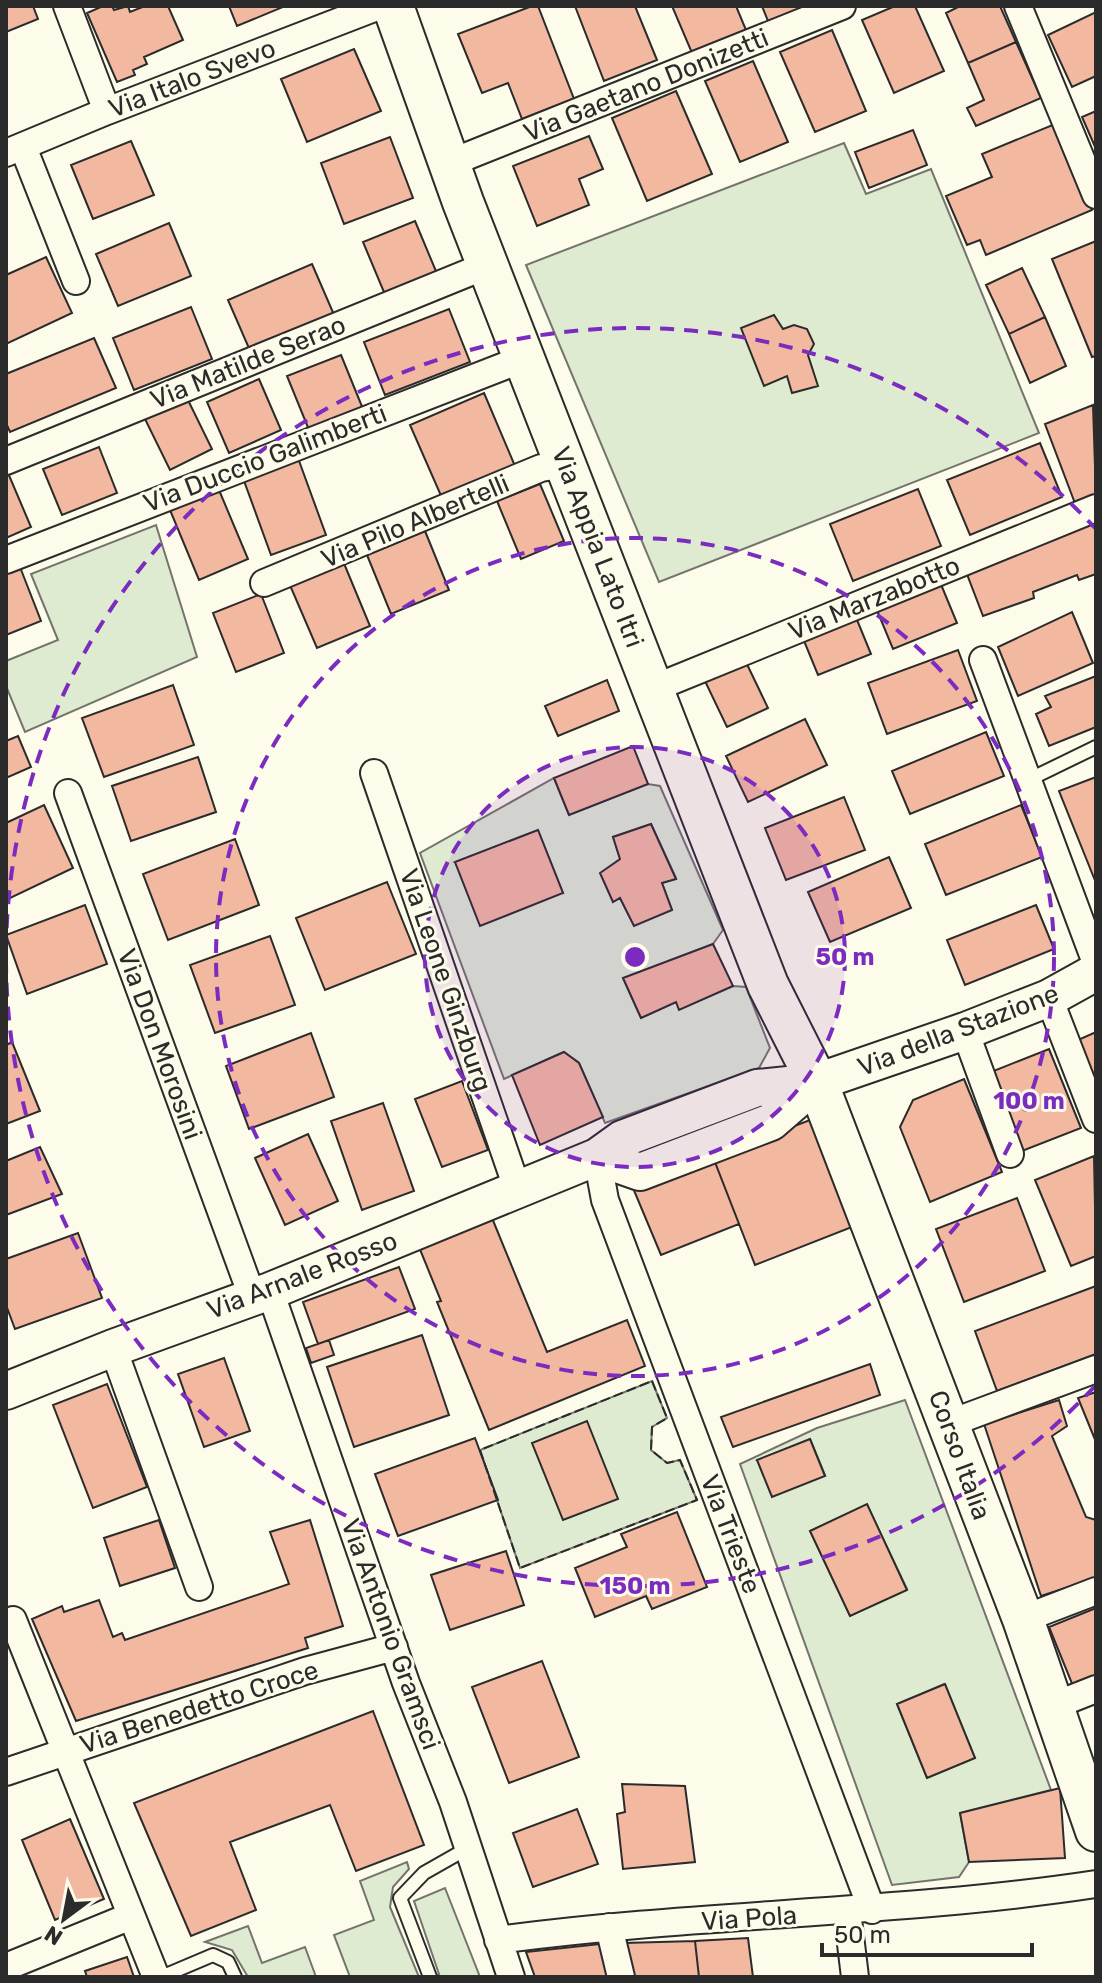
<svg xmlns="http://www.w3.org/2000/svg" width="1102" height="1983" font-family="Rubik,sans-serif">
	<rect width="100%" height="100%" fill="#fdfbea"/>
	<path fill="#deebd1" stroke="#74746e" stroke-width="2" fill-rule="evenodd" d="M844,143L866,194L931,169L1039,433L659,582L526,265Z
		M156,525L197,657L25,732L6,686V661L58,640L31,574Z
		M554,778L569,815L648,784L660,786L723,930L713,944L623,978L641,1018L676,1002L680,1009L733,986L746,987L770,1048L759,1068L605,1123L579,1063L564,1052L504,1079L420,853ZM651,824L676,878L662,883L672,910L634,925L620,898L613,901L620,859L613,837ZM538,830L563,893L455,862Z
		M652,1381L667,1418L652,1427L651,1450L667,1463L680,1460L697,1500L520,1568L480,1450Z
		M905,1400L1051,1790L960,1813L969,1862L959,1877L892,1885L740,1464L817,1428ZM810,1439L825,1475L758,1460ZM867,1505L907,1589L850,1616L810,1531ZM944,1684L975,1758L927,1778L897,1704Z
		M407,1862L409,1869L393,1887L390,1907L419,1977H350L334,1935L374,1920L360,1881Z
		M445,1888L480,1977H434L439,1974L414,1901Z
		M248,1926L262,1963L305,1947L316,1977H248L232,1950L205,1942Z"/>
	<path fill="#f2b8a0" stroke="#2b2b2b" stroke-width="2" d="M6,6H33L38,19L6,32Z
		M103,6H112L114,10L128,6L130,12L145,6H168L183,40L144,57L147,64L133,70L135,75L117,82L87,13Z
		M229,6H282L283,7L237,26Z
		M532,6H538L574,99L522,119L508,83L482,93L458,34Z
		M575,6H635L657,60L604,81Z
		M672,6H736L746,30L692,53Z
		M762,6H807L768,21Z
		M895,6H915L944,71L894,93L862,20Z
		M960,6H1000L1016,42L968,63L946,13Z
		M1096,12V76L1072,87L1048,35Z
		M832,30L866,111L815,132L780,52Z
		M1016,42L1041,98L976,126L967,108L984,100L968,63Z
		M354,49L381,111L307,142L281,79Z
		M753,61L788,142L740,162L705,81Z
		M676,91L712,174L647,201L612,118Z
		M1096,111V149L1082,117Z
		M1055,124L1092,210L986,255L980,240L967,245L946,196L992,177L982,154Z
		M913,130L927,165L869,188L855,152Z
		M589,136L603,169L579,179L589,205L537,226L513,166Z
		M390,137L413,198L344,224L321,163Z
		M131,141L154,195L93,219L71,165Z
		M415,221L438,276L386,297L363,242Z
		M169,223L191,276L118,306L96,254Z
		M1096,241V356L1092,357L1052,259Z
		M46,257L72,313L6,344V275Z
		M312,264L335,317L251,353L228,300Z
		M1022,268L1045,317L1009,334L986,285Z
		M191,307L212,359L134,390L113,338Z
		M449,309L470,362L385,395L364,342Z
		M774,315L783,329L794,325L807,329L814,344L808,355L818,386L792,393L787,376L764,386L741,328Z
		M1045,317L1066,366L1030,383L1009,334Z
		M94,338L116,388L10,432L6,423V374Z
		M341,355L363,409L309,430L287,376Z
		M259,379L281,430L229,453L207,402Z
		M484,393L515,466L442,498L410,425Z
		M186,396L212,449L170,470L144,417Z
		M1093,405L1096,498L1076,506L1045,424Z
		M1040,443L1062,497L970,535L947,480Z
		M99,447L117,493L62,515L43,469Z
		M298,458L326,535L271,555L243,478Z
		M8,473L31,527L6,538V474Z
		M540,484L564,541L521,559L497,501Z
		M918,489L941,546L853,581L830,524Z
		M219,490L248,559L199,580L170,510Z
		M1096,517V574L1079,580L1077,575L1033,592L1034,598L983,616L965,569Z
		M425,531L449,590L391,614L367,555Z
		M343,561L370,626L317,648L289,583Z
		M20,567L41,621L6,635V573Z
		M940,582L957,623L893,649L876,608Z
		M261,594L284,653L236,672L213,613Z
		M1072,612L1093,663L1018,696L998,647Z
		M855,615L871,654L818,675L802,636Z
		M958,650L977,701L887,734L868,683Z
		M744,658L768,708L727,727L703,677Z
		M1096,676V727L1049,746L1036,714L1051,707L1045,696Z
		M607,680L619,711L558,736L545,706Z
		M173,685L194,745L104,777L82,718Z
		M805,719L827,765L748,802L726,756Z
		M986,732L1004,776L910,814L892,771Z
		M18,736L31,767L6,778V741Z
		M633,746L648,784L569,815L554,778Z
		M198,757L216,812L131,841L112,786Z
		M1096,777V883L1059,791Z
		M844,797L865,850L786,880L765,828Z
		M44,805L73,868L6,900V823Z
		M1021,805L1042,857L946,895L925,844Z
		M651,824L676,879L662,883L672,910L634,926L620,898L613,902L600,873L620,859L613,837Z
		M538,830L563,893L480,926L455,862Z
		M235,839L259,905L168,940L143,874Z
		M889,857L911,908L830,942L808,892Z
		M387,882L416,954L325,990L296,918Z
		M85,905L107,964L27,994L6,935Z
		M1036,905L1054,949L965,985L947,940Z
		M270,936L295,1005L215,1033L190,965Z
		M713,944L733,986L679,1010L676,1002L641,1018L623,978Z
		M1096,1032V1080L1078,1040Z
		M311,1033L334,1097L249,1129L226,1066Z
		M12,1042L40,1111L6,1124V1045Z
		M1049,1049L1081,1128L1022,1151L991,1072Z
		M564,1052L579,1063L603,1117L540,1145L512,1075Z
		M964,1079L1002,1172L930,1202L900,1127L913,1100Z
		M462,1081L488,1150L442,1167L415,1099Z
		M383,1103L414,1191L362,1210L331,1121Z
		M810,1120L852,1227L755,1265L713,1157Z
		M308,1134L338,1201L285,1225L255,1158Z
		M40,1147L62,1194L6,1215V1161Z
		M1094,1156L1096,1256L1071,1266L1035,1180Z
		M713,1157L739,1224L661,1255L633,1188Z
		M1017,1198L1045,1271L964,1302L936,1229Z
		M492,1218L547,1352L627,1320L645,1366L489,1430L437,1302L441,1301L419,1247Z
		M78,1233L102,1298L15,1329L6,1305V1259Z
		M399,1267L415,1309L318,1344L303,1302Z
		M1096,1286V1354L997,1391L975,1331Z
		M422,1335L449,1415L354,1447L327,1367Z
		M329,1340L334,1355L311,1363L306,1348Z
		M224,1358L250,1431L204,1447L178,1374Z
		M870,1364L880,1395L733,1447L721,1417Z
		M107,1384L147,1487L93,1508L53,1405Z
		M1096,1392V1442L1078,1398Z
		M1059,1400L1067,1426L1052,1436L1086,1517L1096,1520V1578L1041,1596L984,1424Z
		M587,1421L618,1499L563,1520L532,1443Z
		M475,1438L498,1500L398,1536L375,1474Z
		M810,1439L825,1476L772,1497L757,1460Z
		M867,1504L907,1590L850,1616L810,1531Z
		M677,1512L707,1587L652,1609L646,1596L595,1617L575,1568L627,1547L621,1534Z
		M159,1520L175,1568L120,1586L104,1538Z
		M310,1520L343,1626L305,1638L308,1648L76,1721L32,1619L62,1606L64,1612L99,1600L113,1637L122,1633L125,1640L289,1584L270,1532Z
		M506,1551L524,1605L450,1630L431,1575Z
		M1096,1608V1682L1075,1691L1049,1627Z
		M542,1661L579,1757L509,1783L472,1687Z
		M945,1684L975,1758L927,1778L897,1704Z
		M373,1711L424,1845L356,1871L330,1805L230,1842L256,1910L191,1936L134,1803Z
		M622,1784L685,1786L695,1862L623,1869L617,1814L625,1812Z
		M1060,1788L1065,1858L969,1862L960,1813Z
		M577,1809L598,1864L533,1887L513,1833Z
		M70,1819L104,1899L55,1920L22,1840Z
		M748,1938L753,1977H699L695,1941Z
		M695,1941L699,1977H634L624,1943Z
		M600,1944L609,1977H535L526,1952Z
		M127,1957L134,1977H87L85,1971Z"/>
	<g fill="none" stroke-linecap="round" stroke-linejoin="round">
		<defs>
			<path id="lane" d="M1028,780L1096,747
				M161,1977L213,1955L228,1962L235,1977
				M430,1977L400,1898L424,1873L468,1848"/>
			<path id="street" d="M67,6L107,111
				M1018,6L1096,195
				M23,147L76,281
				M6,153L107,111L379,6
				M450,163L842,6
				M6,461L490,264
				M6,560L525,358
				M264,583L541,468L567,464
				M983,660L1096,963
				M652,689L1096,508
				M374,773L517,1188
				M68,793L252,1296
				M1049,998L1096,1119
				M965,1031L1010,1154
				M597,1157L605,1200L872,1910
				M270,1291L406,1683L453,1802L511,1977
				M113,1348L199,1587
				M948,1424L1096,1369
				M1023,1619L1096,1591
				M13,1620L156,1977
				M1053,1706L1096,1689
				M6,1772L305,1671L394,1647
				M847,1911L855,1977
				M609,1927L621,1977
				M498,1940C697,1913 898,1914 1096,1884
				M6,1967L131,1916"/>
			<path id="secondary" d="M597,1157L640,1172L771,1122L817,1082
				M6,1391L113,1348L270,1291L597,1157L622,1139L757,1088L817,1082L965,1031L1049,998L1096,972"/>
			<path id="primary" d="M393,6L463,202L768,985L817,1082L1023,1619L1096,1831"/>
		</defs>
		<use href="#lane" stroke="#2b2b2b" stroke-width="16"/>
		<use href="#street" stroke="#2b2b2b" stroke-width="30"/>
		<use href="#secondary" stroke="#2b2b2b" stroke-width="40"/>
		<use href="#primary" stroke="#2b2b2b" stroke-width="44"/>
		<use href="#lane" stroke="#fdfbea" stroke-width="12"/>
		<use href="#street" stroke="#fdfbea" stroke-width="26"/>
		<use href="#secondary" stroke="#fdfbea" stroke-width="36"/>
		<use href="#primary" stroke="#fdfbea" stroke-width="40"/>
		<path stroke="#2b2b2b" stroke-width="2" stroke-dasharray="10 4" stroke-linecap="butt" d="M652,1381L667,1418L652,1427L651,1450L667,1463L680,1460L697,1500L520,1568L480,1450Z"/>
	</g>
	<circle cx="635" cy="957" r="210" fill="#7b2cbf" fill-opacity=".12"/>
	<g fill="none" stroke="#7b2cbf" stroke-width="4" stroke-dasharray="14 10">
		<circle cx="635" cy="957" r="210"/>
		<circle cx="635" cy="957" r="419"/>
		<path d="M1095 1386A629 629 0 0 1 6 962M6 952A629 629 0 0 1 1095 528"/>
	</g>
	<g text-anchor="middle" stroke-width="6" stroke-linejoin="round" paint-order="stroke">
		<g font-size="26" fill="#2b2b2b" stroke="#fdfbea">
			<text transform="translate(192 78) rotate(-21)" y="9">Via Italo Svevo</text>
			<text transform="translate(646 85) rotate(-22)" y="9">Via Gaetano Donizetti</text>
			<text transform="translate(248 362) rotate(-22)" y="9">Via Matilde Serao</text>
			<text transform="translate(265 458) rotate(-21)" y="9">Via Duccio Galimberti</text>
			<text transform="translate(415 521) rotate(-23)" y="9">Via Pilo Albertelli</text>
			<text transform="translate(598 547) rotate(69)" y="9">Via Appia Lato Itri</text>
			<text transform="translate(874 598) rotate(-22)" y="9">Via Marzabotto</text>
			<text transform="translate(446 980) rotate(71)" y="9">Via Leone Ginzburg</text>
			<text transform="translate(958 1030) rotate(-21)" y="9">Via della Stazione</text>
			<text transform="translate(160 1044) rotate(70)" y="9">Via Don Morosini</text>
			<text transform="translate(302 1275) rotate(-21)" y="9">Via Arnale Rosso</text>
			<text transform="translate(960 1455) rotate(70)" y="9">Corso Italia</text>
			<text transform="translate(731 1534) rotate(69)" y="9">Via Trieste</text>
			<text transform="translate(391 1634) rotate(70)" y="9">Via Antonio Gramsci</text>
			<text transform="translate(199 1707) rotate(-18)" y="9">Via Benedetto Croce</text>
			<text transform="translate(749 1918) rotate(-4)" y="9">Via Pola</text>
		</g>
	</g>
	<circle cx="635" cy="957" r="12" fill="#7b2cbf" stroke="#fdfbea" stroke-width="4"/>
	<g font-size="24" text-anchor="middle" font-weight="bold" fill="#7b2cbf" stroke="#fdfbea" stroke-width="6" stroke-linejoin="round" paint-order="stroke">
		<text x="845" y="965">50 m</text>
		<text x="1029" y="1109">100 m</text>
		<text x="635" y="1594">150 m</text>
	</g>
	<rect width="1102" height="1983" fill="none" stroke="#2b2b2b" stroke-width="16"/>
	<g transform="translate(64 1919) rotate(212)" stroke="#fdfbea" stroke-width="6" paint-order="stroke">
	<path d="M0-6L14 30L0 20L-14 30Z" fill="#2b2b2b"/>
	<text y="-12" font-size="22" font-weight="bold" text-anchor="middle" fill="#2b2b2b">N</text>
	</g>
	<path d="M822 1943v12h210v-12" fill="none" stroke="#2b2b2b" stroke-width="4"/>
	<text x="834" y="1943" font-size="24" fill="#2b2b2b" stroke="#fdfbea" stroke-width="6" paint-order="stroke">50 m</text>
</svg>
